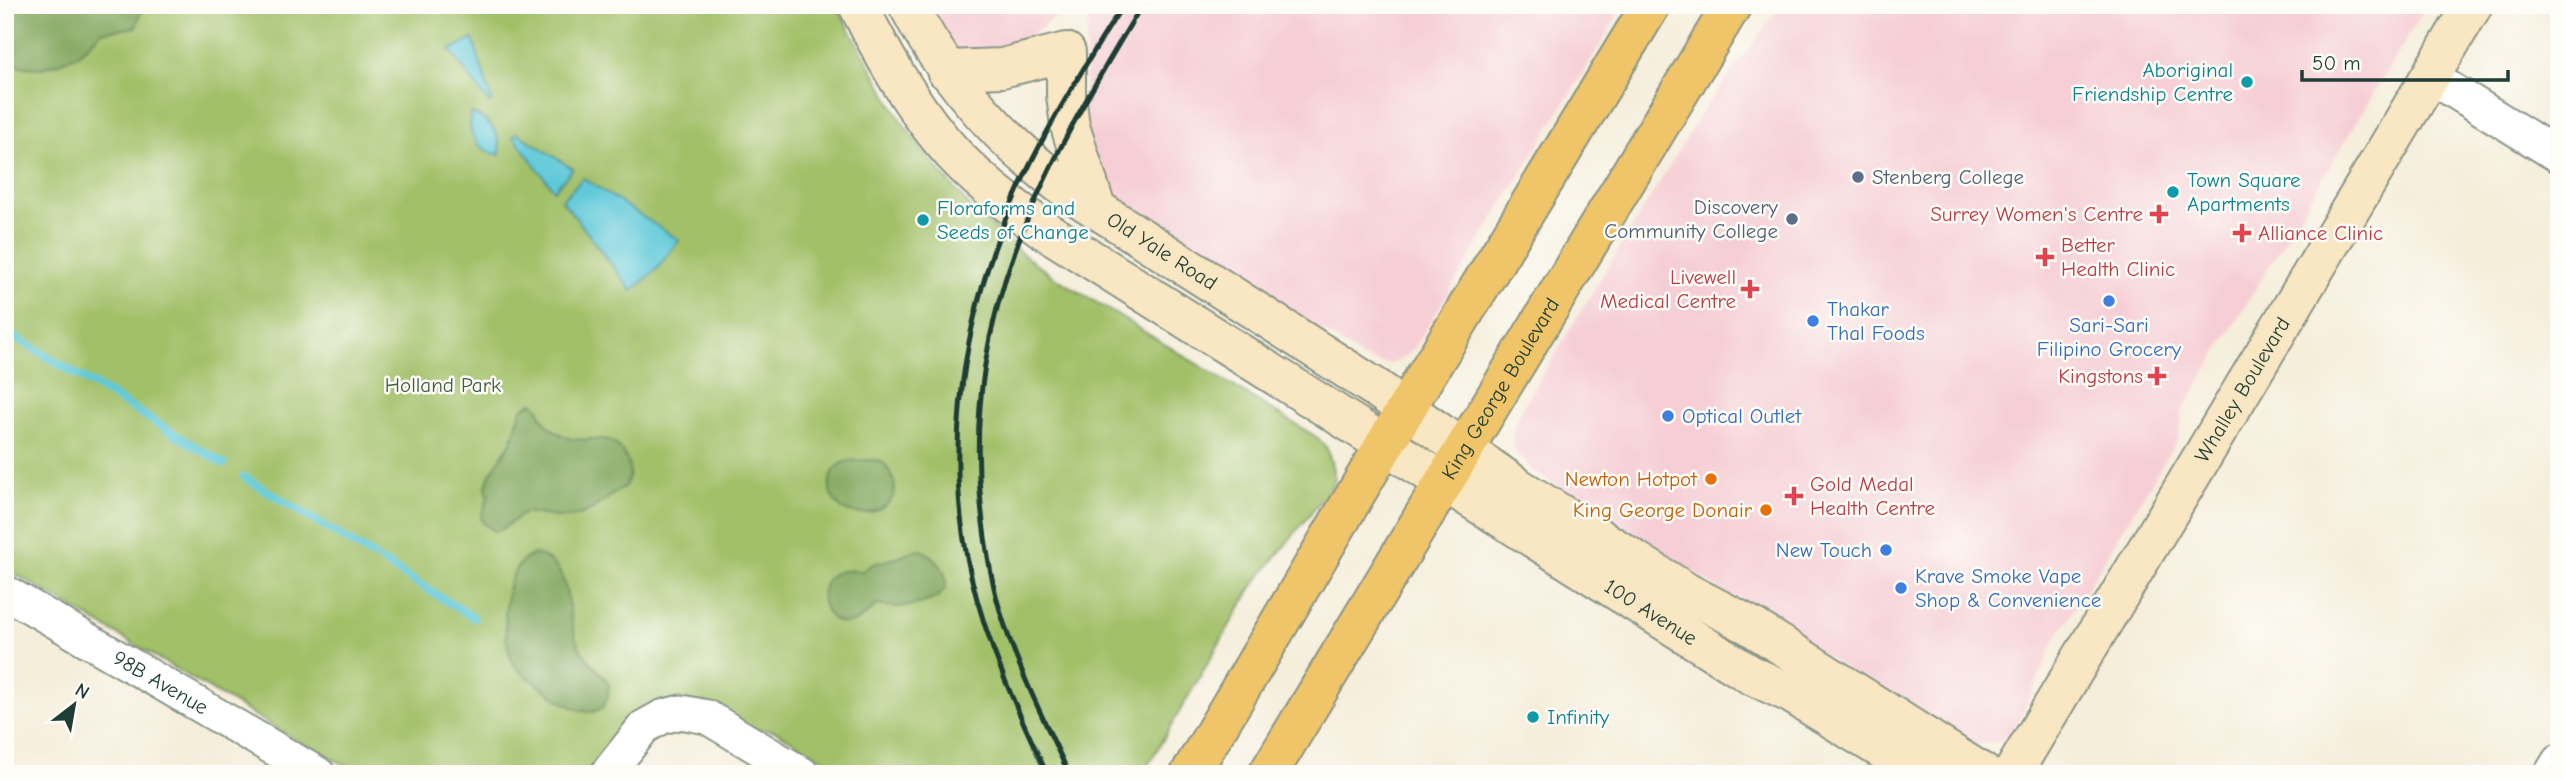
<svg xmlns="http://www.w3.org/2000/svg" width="2564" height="779" font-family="'Comic Neue',sans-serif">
	<rect width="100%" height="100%" fill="#fdfcf7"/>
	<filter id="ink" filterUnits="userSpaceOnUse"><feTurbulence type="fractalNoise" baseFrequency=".0143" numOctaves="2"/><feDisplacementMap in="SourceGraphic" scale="14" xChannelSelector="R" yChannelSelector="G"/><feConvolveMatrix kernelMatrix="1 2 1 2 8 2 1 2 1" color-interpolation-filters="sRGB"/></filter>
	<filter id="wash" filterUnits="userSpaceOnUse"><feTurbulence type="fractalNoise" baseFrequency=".00686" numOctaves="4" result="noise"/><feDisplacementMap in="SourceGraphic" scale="28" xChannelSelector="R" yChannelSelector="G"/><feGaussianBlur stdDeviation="1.57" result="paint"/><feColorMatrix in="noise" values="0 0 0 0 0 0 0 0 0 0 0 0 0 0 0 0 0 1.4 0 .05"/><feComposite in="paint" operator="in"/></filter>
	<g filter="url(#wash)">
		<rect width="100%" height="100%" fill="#f5eedb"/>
		<path fill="#f6cfd6" d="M927,5H1064L1058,14L1014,50L962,53L954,48Z
			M1089,5H1624L1414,349L1397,362L1388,364L1369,361L1120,201L1112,193L1082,139Z
			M1782,5H2427L2182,411L2179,437L2054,642L2018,724L2008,736L1995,742L1980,745L1964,743L1952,737L1532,470L1517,454L1512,441L1513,430L1523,407L1702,112Z"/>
		<path fill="#a1c068" stroke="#607e4e" stroke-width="2" d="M5,5H836L901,120L921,149L971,208L1025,256L1053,276L1318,438L1328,450L1335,479L1329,490L1252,587L1143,774H849L775,731L634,716L587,774H364L308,747L5,568Z"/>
		<path fill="#80a65c" stroke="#507248" stroke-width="2" d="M5,5H143L136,27L101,32L78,55L59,63L42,68L23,67L5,61Z
			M534,403C540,408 539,410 542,417C546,425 554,431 562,435C587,449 611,423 627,460C632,470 630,477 625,486C580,517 582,524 526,512L500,530L495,531L484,524L481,518L488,497L486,486L490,474L510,444L522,409L529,404Z
			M863,460H880C886,464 889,470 892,477C907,508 858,524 839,506C826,494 826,473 842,463C847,460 856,461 863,460Z
			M918,549C940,555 961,589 931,600C914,607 894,608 876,605C831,656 806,587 835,573C844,569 854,571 863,571C877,559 880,563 896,558C904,556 910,551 918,549Z
			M535,554C577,565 563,615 579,646C586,661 601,670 609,684C608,737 559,701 539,685C530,679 520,673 514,664C504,649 504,608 508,591C511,574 518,560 535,554Z"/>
		<path fill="#5ec9d9" stroke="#3e8386" stroke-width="2" d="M473,39L492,101L489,103L450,50Z
			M471,113C490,120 501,134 500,155C478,152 466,134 471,113Z
			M517,133L573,169L554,190L513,136Z
			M583,178L679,240L657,269L632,291L562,200Z"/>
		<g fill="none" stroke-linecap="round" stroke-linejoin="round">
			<path stroke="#5ec9d9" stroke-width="8" d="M5,331L224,464
				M244,477L375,557
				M383,562L474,618"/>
		</g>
	</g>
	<g filter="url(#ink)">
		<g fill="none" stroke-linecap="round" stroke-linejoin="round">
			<defs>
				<g id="minor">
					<path d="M2431,77L2559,156"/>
					<path id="s1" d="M5,592L318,774"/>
					<path d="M607,774L644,727L662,717L681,712L707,717L802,774"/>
					<path d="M2551,774L2559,761"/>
				</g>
				<g id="secondary">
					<path id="s2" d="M858,5C882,53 908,100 942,141C971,176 1007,203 1043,229L1730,662L1751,675L1792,694L1922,774"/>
					<path id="s3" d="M908,5C947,81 1001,141 1070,192L1376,388L1519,488L1686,592L1751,626L1984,774"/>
					<path d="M946,70L1002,68L1066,52V95L1070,126L1096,208"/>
					<path id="s4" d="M2012,774L2473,5"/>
				</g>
				<g id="primary">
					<path d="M1190,774L1423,380L1651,5"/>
					<path id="s5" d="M1268,774L1732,5"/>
				</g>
			</defs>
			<use href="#minor" stroke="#8a9688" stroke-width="37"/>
			<use href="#secondary" stroke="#8a9688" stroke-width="42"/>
			<use href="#primary" stroke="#8a9688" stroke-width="42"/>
			<use href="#minor" stroke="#fff" stroke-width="33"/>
			<use href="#secondary" stroke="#f9e7c3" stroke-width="38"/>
			<use href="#primary" stroke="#f0c469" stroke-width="38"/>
			<path stroke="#1f3d34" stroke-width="5" d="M1047,774C1017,710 987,645 971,576C945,464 959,341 1000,233C1029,155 1078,76 1123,5
				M1069,774C1046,724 1021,675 1004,623C991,585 985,544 981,504C962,311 1046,164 1142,5"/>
		</g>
	</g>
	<g fill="#0f9aa8" stroke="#fdfcf7" stroke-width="2.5">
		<circle cx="2247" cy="82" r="7"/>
		<circle cx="2173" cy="192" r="7"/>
		<circle cx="923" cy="220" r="7"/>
		<circle cx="1533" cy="717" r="7"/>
	</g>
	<g fill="#5c6f8a" stroke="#fdfcf7" stroke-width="2.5">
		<circle cx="1858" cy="177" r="7"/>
		<circle cx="1792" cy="219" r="7"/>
	</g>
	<g fill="#e0444e" stroke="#fdfcf7" stroke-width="2.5">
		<path d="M2155.5 203.5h7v7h7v7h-7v7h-7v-7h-7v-7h7z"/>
		<path d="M2238.5 222.5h7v7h7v7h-7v7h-7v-7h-7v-7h7z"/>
		<path d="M2041.5 246.5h7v7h7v7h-7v7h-7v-7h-7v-7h7z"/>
		<path d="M1746.5 278.5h7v7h7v7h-7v7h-7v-7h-7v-7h7z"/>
		<path d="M2153.5 365.5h7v7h7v7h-7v7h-7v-7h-7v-7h7z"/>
		<path d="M1790.5 485.5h7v7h7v7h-7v7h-7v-7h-7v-7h7z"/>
	</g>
	<g fill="#3f7fe0" stroke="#fdfcf7" stroke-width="2.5">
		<circle cx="2109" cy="301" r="7"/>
		<circle cx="1813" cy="321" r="7"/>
		<circle cx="1668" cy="416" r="7"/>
		<circle cx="1886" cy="550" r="7"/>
		<circle cx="1901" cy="588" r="7"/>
	</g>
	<g fill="#e8710a" stroke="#fdfcf7" stroke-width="2.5">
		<circle cx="1711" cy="479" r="7"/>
		<circle cx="1766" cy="510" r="7"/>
	</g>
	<g text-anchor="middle" stroke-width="5" stroke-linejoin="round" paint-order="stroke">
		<g font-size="21" fill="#0d838f" stroke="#fdfcf7" text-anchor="start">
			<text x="2233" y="77" text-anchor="end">Aboriginal<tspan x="2233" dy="24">Friendship Centre</tspan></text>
			<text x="2187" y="187">Town Square<tspan x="2187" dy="24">Apartments</tspan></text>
			<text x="937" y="215">Floraforms and<tspan x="937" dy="24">Seeds of Change</tspan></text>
			<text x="1547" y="724">Infinity</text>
		</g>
		<g font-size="21" fill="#4e5e75" stroke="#fdfcf7" text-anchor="start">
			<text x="1872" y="184">Stenberg College</text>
			<text x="1778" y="214" text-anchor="end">Discovery<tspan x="1778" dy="24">Community College</tspan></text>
		</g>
		<g font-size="21" fill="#be3a42" stroke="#fdfcf7" text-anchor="end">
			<text x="2143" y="221">Surrey Women's Centre</text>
			<text x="2258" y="240" text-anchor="start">Alliance Clinic</text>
			<text x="2061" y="252" text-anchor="start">Better<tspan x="2061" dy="24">Health Clinic</tspan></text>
			<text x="1736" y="284">Livewell<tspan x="1736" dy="24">Medical Centre</tspan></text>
			<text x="2143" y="383">Kingstons</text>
			<text x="1810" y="491" text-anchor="start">Gold Medal<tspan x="1810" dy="24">Health Centre</tspan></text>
		</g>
		<g font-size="21" fill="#1f3d34" stroke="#fdfcf7">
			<text dy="7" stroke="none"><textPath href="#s3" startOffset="359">Old Yale Road</textPath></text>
			<text dy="7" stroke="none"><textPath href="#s5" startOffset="450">King George Boulevard</textPath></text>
			<text dy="7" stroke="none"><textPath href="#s4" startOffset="448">Whalley Boulevard</textPath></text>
			<text dy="7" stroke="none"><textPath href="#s2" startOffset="1013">100 Avenue</textPath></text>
			<text dy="7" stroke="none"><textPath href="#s1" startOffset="180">98B Avenue</textPath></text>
		</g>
		<g font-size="21" fill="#366cbe" stroke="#fdfcf7" text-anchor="start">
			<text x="1827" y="316">Thakar<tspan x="1827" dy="24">Thal Foods</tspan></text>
			<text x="2109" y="332" text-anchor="middle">Sari-Sari<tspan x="2109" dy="24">Filipino Grocery</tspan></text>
			<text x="1682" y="423">Optical Outlet</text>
			<text x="1872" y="557" text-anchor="end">New Touch</text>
			<text x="1915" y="583">Krave Smoke Vape<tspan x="1915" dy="24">Shop &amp; Convenience</tspan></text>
		</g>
		<g font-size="21" fill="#405e41" stroke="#fdfcf7">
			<text x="443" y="392">Holland Park</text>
		</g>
		<g font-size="21" fill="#c56008" stroke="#fdfcf7" text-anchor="end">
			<text x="1697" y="486">Newton Hotpot</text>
			<text x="1752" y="517">King George Donair</text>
		</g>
	</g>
	<rect width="2564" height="779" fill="none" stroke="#fdfcf7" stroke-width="28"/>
	<g transform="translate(74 705) rotate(31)" stroke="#fdfcf7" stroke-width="5" paint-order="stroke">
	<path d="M0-5L12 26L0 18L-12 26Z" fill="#1f3d34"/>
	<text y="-10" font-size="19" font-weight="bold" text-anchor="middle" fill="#1f3d34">N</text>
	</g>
	<path d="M2302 70v10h206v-10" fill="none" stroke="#1f3d34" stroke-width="3.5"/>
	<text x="2312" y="70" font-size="21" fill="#1f3d34" stroke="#fdfcf7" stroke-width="5" paint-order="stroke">50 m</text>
</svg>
